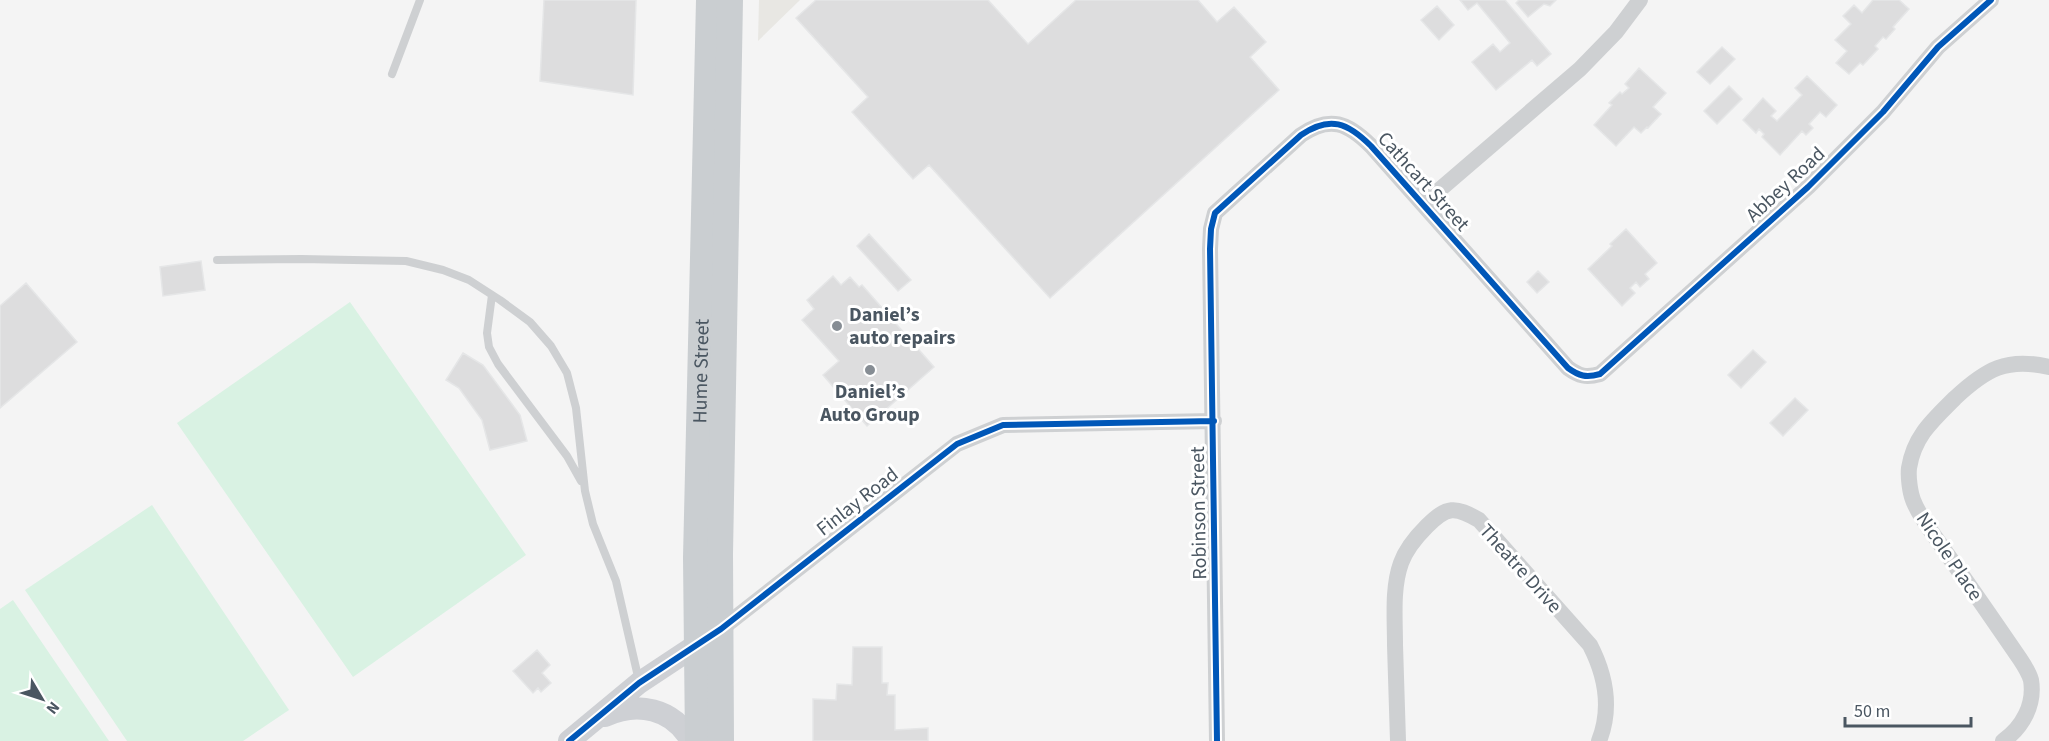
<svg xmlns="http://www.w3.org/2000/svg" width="2049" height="741" font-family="'Source Sans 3',sans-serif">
	<rect width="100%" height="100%" fill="#f4f4f4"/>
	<path fill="#e8e7e3" d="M759,0H800L758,41Z"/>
	<path fill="#d9f2e3" d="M350,302L526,555L353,677L177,423Z
		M152,505L289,710L243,741H127L25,590Z
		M13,600L109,741H0V609Z"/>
	<path fill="#ddddde" stroke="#e5e6e7" stroke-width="1.5" d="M544,0H636L633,95L540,81Z
		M816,0H988L1028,44L1076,0H1198L1217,22L1234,7L1266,42L1250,57L1279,90L1050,298L929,165L913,179L852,112L868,97L796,18Z
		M1460,0H1505L1551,54L1537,66L1532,60L1496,90L1472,62L1493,44L1500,52L1510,43L1477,3L1468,10Z
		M1519,0H1556L1550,6L1544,4L1528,17L1516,3Z
		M1873,0H1899L1909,9L1893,27L1895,29L1886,39L1883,37L1875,46L1878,49L1863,65L1860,63L1849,74L1836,63L1847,51L1835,40L1851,24L1843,16L1854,5L1862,13Z
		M1437,6L1454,25L1439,40L1421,20Z
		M1722,47L1735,59L1710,84L1697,72Z
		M1639,68L1666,93L1653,107L1661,114L1648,128L1647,127L1641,133L1634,127L1616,146L1594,125L1612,105L1609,103L1620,92L1622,94L1629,88L1625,84Z
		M1807,76L1837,105L1826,117L1820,112L1809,124L1813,128L1806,135L1802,131L1780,155L1762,137L1764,134L1759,129L1756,133L1743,120L1763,98L1776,111L1771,116L1777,121L1802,95L1795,88Z
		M1729,86L1742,99L1717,124L1704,111Z
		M1626,229L1657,263L1645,274L1649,279L1640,287L1636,282L1630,288L1635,293L1622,306L1588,269L1612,246L1610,244Z
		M869,234L911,280L898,291L857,246Z
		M201,261L205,290L163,296L160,267Z
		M1538,271L1549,282L1537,293L1527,282Z
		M833,276L841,285L850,277L859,287L862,285L934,367L867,426L823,375L839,361L802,320L814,309L807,300Z
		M26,283L77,342L0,408V306Z
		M1753,350L1766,362L1741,388L1728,375Z
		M463,353L483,365L520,415L527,441L490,450L482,420L459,388L446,380Z
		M1795,398L1808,410L1783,436L1770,423Z
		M853,647H882V683H888L887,695H895V730L928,728V741H813V699L836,700L837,684L852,685Z
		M537,650L550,665L542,673L551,683L541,692L538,688L533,693L513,671Z"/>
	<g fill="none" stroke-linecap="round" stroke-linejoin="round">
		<path stroke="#ced0d2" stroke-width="8" d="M392,74L420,0
			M217,260L301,259L406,261L443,270L469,280L500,300L530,322L551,346L567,373L576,408L585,491L593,524L616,581L639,681
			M492,295L487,333L489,347L498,364L567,456L581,481"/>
		<path stroke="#ced0d2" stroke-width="16" d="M1423,204L1580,69L1616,32L1640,0
			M721,629L957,444L1003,425L1214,421
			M1217,741L1210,249L1211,229L1215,213L1301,135C1330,115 1348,123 1371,146L1568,368C1579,376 1586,378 1600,374L1808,187L1883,112L1938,47L1991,0
			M1398,741C1397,709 1396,677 1395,645C1395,618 1392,588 1401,563C1406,549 1417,536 1427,526C1447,506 1455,506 1479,520L1590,645C1606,676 1612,708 1599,741
			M2003,741C2023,727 2035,704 2031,680C2029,673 2024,665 2020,659C1996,624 1972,589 1947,554C1936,537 1920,519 1913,500C1910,492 1908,477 1909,468C1914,436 1933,420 1955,398C1986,369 2007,357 2049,367"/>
		<path stroke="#ced0d4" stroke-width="22" d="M605,716C637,701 673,708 691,741
			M569,741L639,683L710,636"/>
		<g stroke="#caced1" stroke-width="26">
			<path id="s1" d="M698,741L696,558L709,0"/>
			<path d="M721,741L720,554L730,0"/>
		</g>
		<defs>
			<path id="cycleway" d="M569,741L639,683L721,629L957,444L1003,425L1214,421
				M1217,741L1210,249L1211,229L1215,213L1301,135C1330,115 1348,123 1371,146L1568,368C1579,376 1586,378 1600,374L1808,187L1883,112L1938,47L1991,0"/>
		</defs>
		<use href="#cycleway" stroke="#fff" stroke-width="10"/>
		<use href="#cycleway" stroke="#0057b8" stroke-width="6"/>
	</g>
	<g fill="#868d94" stroke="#fff" stroke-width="2">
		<circle cx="837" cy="326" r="6"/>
		<circle cx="870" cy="370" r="6"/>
	</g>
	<g text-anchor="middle" stroke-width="6" stroke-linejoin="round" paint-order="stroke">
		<g font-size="20" fill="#4a5661" stroke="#fff">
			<text transform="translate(1424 181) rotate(48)" y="7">Cathcart Street</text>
			<text transform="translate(1785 184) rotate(-43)" y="7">Abbey Road</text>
			<text dy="7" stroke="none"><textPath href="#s1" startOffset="370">Hume Street</textPath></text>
			<text transform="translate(857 501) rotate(-38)" y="7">Finlay Road</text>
			<text transform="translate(1198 513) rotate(-91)" y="7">Robinson Street</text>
			<text transform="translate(1950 556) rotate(56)" y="7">Nicole Place</text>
			<text transform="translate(1521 568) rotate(48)" y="7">Theatre Drive</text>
		</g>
		<g font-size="20" font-weight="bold" fill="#4a5661" stroke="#fff" text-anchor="start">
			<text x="849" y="321">Daniel’s<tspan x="849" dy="23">auto repairs</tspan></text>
			<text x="870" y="398" text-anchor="middle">Daniel’s<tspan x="870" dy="23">Auto Group</tspan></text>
		</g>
	</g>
	<g transform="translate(42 699) rotate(129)" stroke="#ffffff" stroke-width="4.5" paint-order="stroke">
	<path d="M0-4.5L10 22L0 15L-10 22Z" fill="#4a5661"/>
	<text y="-9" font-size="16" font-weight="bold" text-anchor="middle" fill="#4a5661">N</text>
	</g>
	<path d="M1845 717v9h126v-9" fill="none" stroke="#4a5661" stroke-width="3"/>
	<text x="1854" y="717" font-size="18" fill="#4a5661" stroke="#ffffff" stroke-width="4.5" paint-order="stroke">50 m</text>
</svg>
